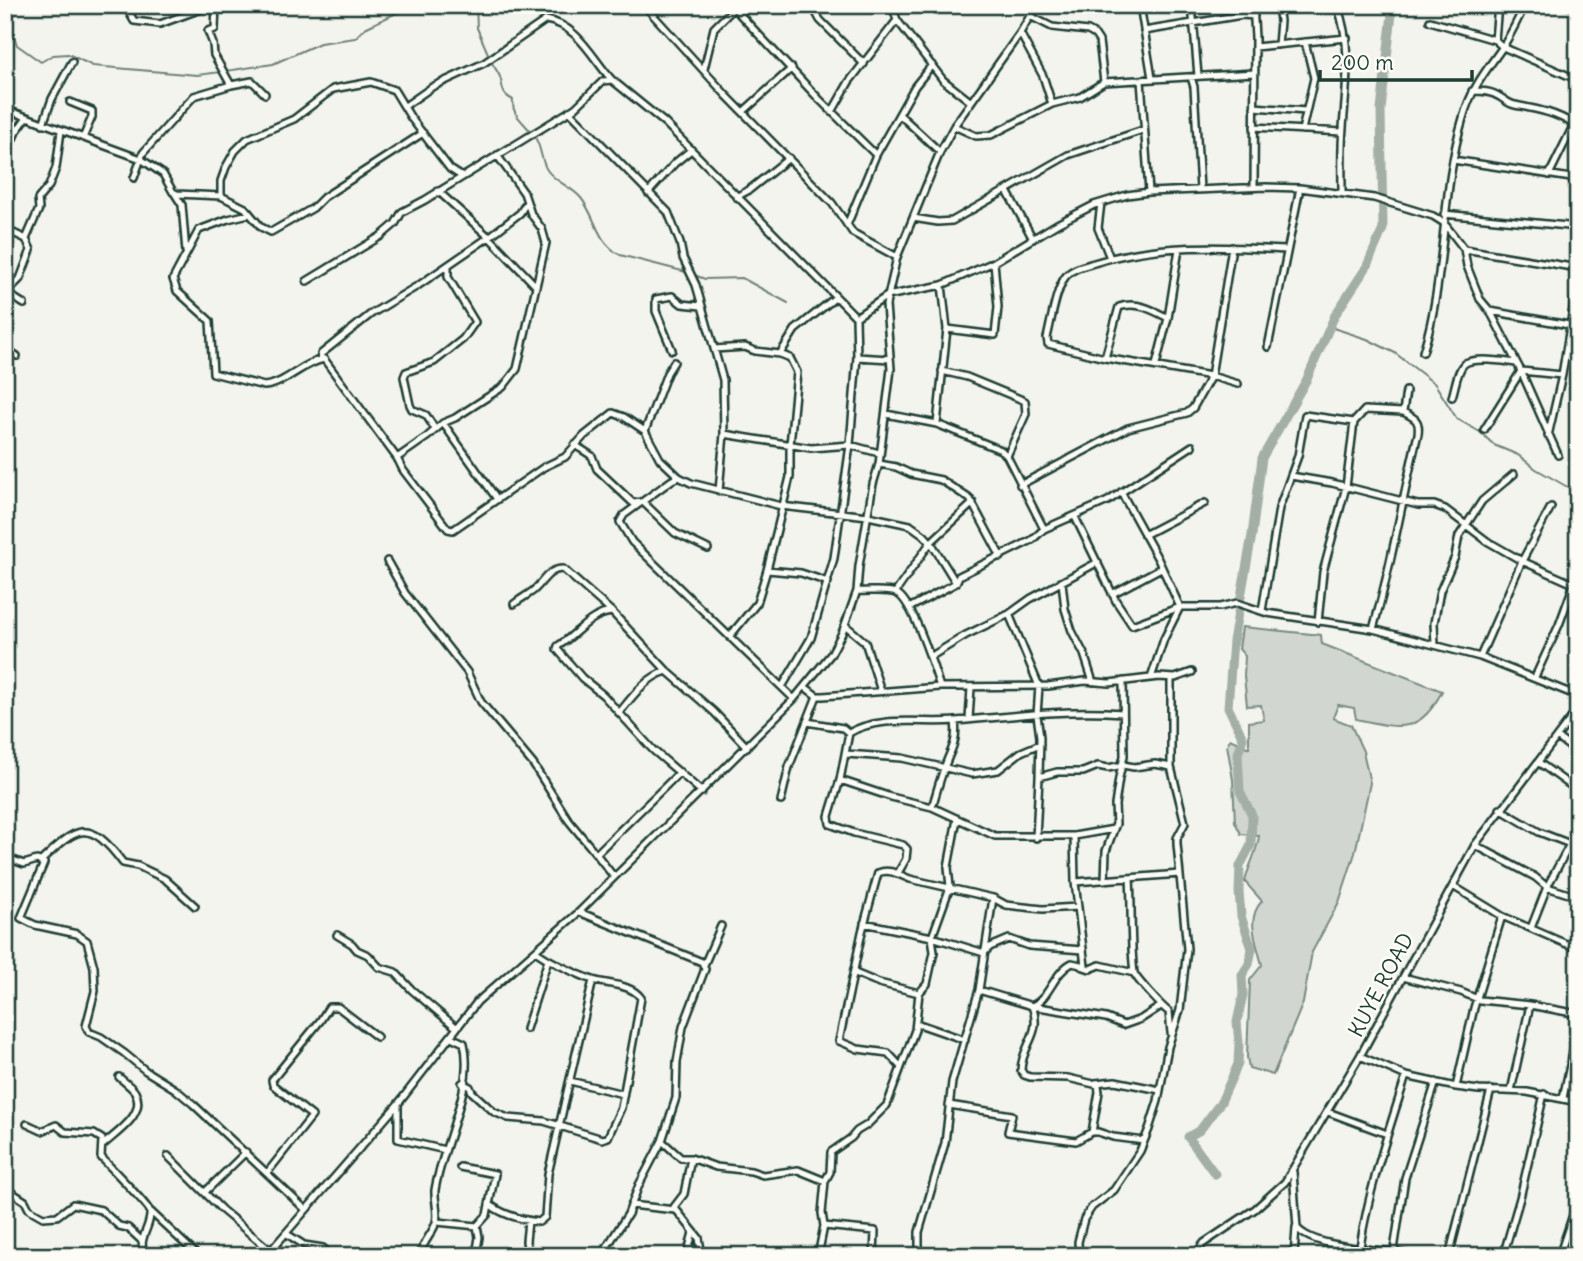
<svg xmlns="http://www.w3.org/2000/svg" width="1583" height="1261" font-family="Delius,sans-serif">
	<rect width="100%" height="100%" fill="#f4f4ef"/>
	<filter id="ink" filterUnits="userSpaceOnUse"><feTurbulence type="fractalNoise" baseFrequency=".0143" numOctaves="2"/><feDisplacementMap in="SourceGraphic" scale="14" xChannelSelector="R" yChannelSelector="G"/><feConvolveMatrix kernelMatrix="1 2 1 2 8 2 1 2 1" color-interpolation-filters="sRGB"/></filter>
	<g filter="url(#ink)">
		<path fill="#d1d6d1" stroke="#788a82" stroke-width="2" d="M1242,627L1321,635L1322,644L1442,691C1420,736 1398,728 1356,719L1354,708L1338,705L1333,718L1351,725L1363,751L1370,783L1355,853L1339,902L1312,952L1303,1003L1273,1075L1249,1068L1247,1057L1250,980L1262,965C1257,943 1245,919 1262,901L1245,882C1248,866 1257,853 1259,836L1241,834L1235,822L1233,780L1227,745L1230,739L1249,748V722L1264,720L1261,705L1247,706L1244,676L1245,656L1239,649Z"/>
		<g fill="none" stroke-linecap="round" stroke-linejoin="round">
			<path stroke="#6e8179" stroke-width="2" d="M476,5L477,28L489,56
				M5,33L14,36L17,45L41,62L53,55L68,54L93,66L197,75L221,72
				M491,61C493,66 498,71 500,77C504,89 500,93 513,100C511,116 526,123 534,136C542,147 540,159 547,170C556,183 571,186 581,198C597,218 595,240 620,255L686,272
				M226,71L273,64L320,43L355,38L365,28L413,5
				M694,275L705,279L742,278L788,303
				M1330,327L1367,339L1395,353L1435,384L1457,419L1480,432L1494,445L1518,455L1536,469L1578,493"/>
			<path stroke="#a3aea7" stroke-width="9" d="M1215,1174L1188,1137L1200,1130L1221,1102L1238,1064L1239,1043L1237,1022L1243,995L1242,975L1249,964L1252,949L1241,916L1239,892L1240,866L1251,845L1252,815L1240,791L1238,754L1243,738L1228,707L1233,641L1252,535L1262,458L1307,379L1335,315L1366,268L1383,229L1381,110L1393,5"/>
			<defs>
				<path id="minor" d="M125,5L134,21L160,24L212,5
					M216,5L215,29L208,31L213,44L214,55L231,85L252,81L265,94
					M644,5L726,95L832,203L853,233L897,257
					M731,5L819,99L876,155
					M812,5L820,20L864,64
					M815,5H829
					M1140,5L1152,78
					M1192,5L1198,76
					M1253,5L1255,37L1254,187
					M1278,5L1280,21L1278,45
					M1337,5C1353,49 1346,83 1343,128C1341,149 1342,171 1342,193
					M1568,5L1578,9
					M1030,16L1052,27L1088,31L1095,35L1099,41L1104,82
					M897,20L943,80L971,102
					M1430,21L1495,40L1503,47L1578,80
					M1144,31L1242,15L1254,16
					M1020,33L1043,76L1052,104
					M1495,40L1498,5
					M1255,47L1347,38
					M704,69L714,28L737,5
					M1191,77L1194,87L1200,189
					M1141,80L1149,192
					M1472,91C1482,91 1491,91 1500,97C1505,100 1509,104 1515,105C1535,109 1555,112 1573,124
					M70,102L92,111V117L83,138
					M405,106L432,87L484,63L546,20C578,25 592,58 612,80
					M1254,107L1306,111
					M5,109L141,159L163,174L173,192L177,194L221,196
					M569,111L668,212L680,243L683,258L696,285L723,380L724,434L719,491
					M744,111L792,68
					M832,112L849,82L897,20L892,5
					M900,115L940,152
					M43,124L52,99L72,62
					M954,126L976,136L991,135L1052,104L1080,97L1104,82L1254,73
					M1254,127L1342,132
					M1302,130L1314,78L1305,42
					M423,133L324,197L313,208L271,232L261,227L245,208L221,196V181L226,167L235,151L247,139L294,119L333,89L371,82L394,90L411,118L450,169L461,176
					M497,155L524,193L531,214L542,229L546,243L517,369L503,387L455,418L443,423L427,437L397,458L403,470L448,529L453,530L544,467L565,457L584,436L613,413L624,417L645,431L660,459L679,477L691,483L781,506L868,516L910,525L924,535L932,544L956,583
					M5,156L16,132L27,117
					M1453,160L1578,179
					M1549,175L1578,116
					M134,178L143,153L194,96L231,85
					M438,191L489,237L536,286
					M1007,191L1033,239
					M648,193L675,163L691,150
					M175,194L182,205L186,252
					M736,197L749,190L789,158
					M1101,203L1098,228L1110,258
					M249,214L228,219L199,230L173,279L177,291L210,321L213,373L264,386C286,384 302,363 324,359L397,458
					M1444,214L1578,227
					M913,218L938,222L952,221L1068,155L1143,130
					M847,225L876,155L915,86L932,65
					M5,229L26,239L31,250L20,279L7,292
					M26,239L39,209L38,199L49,186L56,168L61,131
					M1464,249L1467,266L1480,299L1490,311L1521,371L1558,455
					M307,281L381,236L395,224L402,212L425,200L575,108L603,81L612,80L665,123L856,317L857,357L850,445L834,558L811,638L782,687
					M5,292L24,304
					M1490,311L1569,325
					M856,317L887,296L942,285L994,262L1057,224L1094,205L1127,195L1149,192L1266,187L1300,188L1374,198L1433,216L1444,223L1464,249L1578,268
					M947,329L995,335L998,307L994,262
					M1268,347L1300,188
					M5,348L17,356
					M714,349L745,347L755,351L780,354L790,358L797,372L790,445V477L767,570L757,603L730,636
					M672,350L656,311V299L672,296L682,304L701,306
					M1423,352C1447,276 1440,194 1463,118C1471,89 1485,72 1502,48C1511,35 1518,19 1525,5
					M780,354L795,330L836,297
					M857,357L890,359
					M1105,358L1119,307C1137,301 1153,310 1168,318
					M321,359V354L371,314L419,285L489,237L520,213L527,202
					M1156,365L1168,318L1179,249
					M942,371L967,377L1025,401L1026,414L1007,456
					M1238,384L1211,376L1105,358L1048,344L1047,338C1051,322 1056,288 1066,276C1073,268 1084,266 1094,263C1156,243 1222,246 1286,250
					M1452,397C1455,389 1457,370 1464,364C1472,357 1505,361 1516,363
					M886,414L937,424L1001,450L1007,456L1044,529
					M443,423L497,499
					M937,424L947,329L942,285
					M435,429L426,415L412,409L410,405L404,377L406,372L434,362L463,339L475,322L448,277V266
					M1484,430L1521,371L1562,375
					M645,431L667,373L674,362
					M724,434L811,448L850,445L879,453
					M1548,436L1562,375L1578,278
					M575,445L592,456L597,469L633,503L643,502L675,533L708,549
					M879,464L896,467L911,474L941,480L970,499L1001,557
					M1291,476L1332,483L1418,505H1434L1445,509L1487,541L1522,561L1578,586
					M679,477L672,480L624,515L620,522L632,542L794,699
					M1020,485L1128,428L1187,413L1193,408L1211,376L1232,247
					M1121,492L1158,559L1180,607L1164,639L1151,678
					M1075,517L1116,601L1132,625L1180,607H1220L1237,603L1267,613L1373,629L1480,657L1578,696
					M1144,535L1205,503
					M387,561L405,593L467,672L481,702L533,764L569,821L597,855
					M767,570L801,573L828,582
					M1062,582L1065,609L1072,631L1084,654L1093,682
					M857,591C869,592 885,589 896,593C913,600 934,669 940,687
					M895,593L930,543L973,503
					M1112,594L1161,568
					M514,604C520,599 528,595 534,590C544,581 548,569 563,569L612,612L667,671L714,712L747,747
					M909,608L956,583L959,576L1032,540L1044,529L1108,501L1192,446
					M1262,611L1279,508L1298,456L1305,415L1354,422
					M612,612C590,614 576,635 558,646L557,649L582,678L603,695L653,750L702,792
					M1009,614L1039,686L1037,715L1040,737L1039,777L1036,838
					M1318,622L1323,572L1346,487L1354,422L1365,410L1403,412
					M845,625L865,642L881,691
					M1373,629C1392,565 1402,499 1418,434C1420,420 1415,418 1403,412L1406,391
					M1435,645L1434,623L1440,591L1455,557L1459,536L1482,501L1514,474
					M930,657L966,635L1009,614L1030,599L1098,562
					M1480,657L1522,561L1551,507
					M1535,677L1559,625L1578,573
					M805,687L817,696H823L940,687L1048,686L1085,681L1109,683L1159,677L1175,678L1192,672
					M619,713C633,696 646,677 667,671
					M969,719L971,688
					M807,722L843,728L849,733L840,780L829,816L830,824L854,833L903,845L907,849L906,859L898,873
					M849,733C879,715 922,724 956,721C1012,716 1067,709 1123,713
					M1558,738L1578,753
					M846,754L902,758L972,774L998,770L1021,752L1040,744
					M1538,762L1578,791
					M1039,777L1057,772H1083L1098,766L1108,768L1123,765L1134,767L1155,764L1171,767
					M840,780L891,797L932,807L995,836H1074L1114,829L1116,824L1115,805L1119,778L1124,756L1123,681
					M781,801L789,767L817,696
					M932,807C936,795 939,782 944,769C950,750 958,744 955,721
					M1500,809L1539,832L1578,847
					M1074,836L1075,882L1085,966L1072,963C1053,973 1050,998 1032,1006C1043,1034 1022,1044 1021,1070L1024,1075L1030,1077L1068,1078L1098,1085L1099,1092L1092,1132
					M1475,845L1535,877L1547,887L1578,897
					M5,857L24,864L37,860L44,863L21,918L35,925L77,934L87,941L94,967L95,991L86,1026L89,1032L101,1037L124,1053L146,1071L175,1089L193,1104L306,1210
					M40,862C77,827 88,816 123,863L138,866L165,879L195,906
					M614,877L597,855L598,852L680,772
					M1130,878C1132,910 1130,942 1134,973
					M1105,880L1106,851L1114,829
					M1075,882L1180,874
					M1453,886L1502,916L1578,949
					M579,912L702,962L705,969L683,1027L677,1062L676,1098L662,1141L639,1185L628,1214L601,1256
					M864,923L932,937L984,953L990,947L1009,939L1029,946L1083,950
					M1531,928L1547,887L1570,844
					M337,935L352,944L357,950L368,955L379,967L395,972L412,990L457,1028
					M704,965L721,926
					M1081,966L1090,969L1100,965L1134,973C1137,980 1162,1007 1169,1012L1171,1033
					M1403,977L1461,992L1480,1000L1530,1005L1578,1014
					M979,990L1032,1006L1106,1018L1124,1025L1141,1019L1161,1006
					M919,993L927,984L934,952L932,937L950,887L948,867L957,819
					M916,1023L965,1040
					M526,1029L548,960
					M1360,1056L1406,1076L1456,1087L1479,1090L1527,1092L1578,1102
					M901,1067L888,1053L858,1049L839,1041L862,932L878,873C890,868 899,875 910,879L993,898L1006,905L1043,909L1078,907
					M570,1081L623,1094
					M462,1083L470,1087L472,1092L494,1112L508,1118L544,1121L602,1139L608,1137L621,1108L641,998C631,983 605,985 590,979C570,971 551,962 535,951
					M1095,1083L1115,1081L1160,1090
					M1456,1087L1474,1008L1502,916
					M1511,1091L1530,1005
					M1563,1098L1578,1028
					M398,1104V1139L445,1150
					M949,1105L1012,1115L1008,1132L1076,1141L1092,1132H1098L1113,1137L1144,1141
					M1328,1112L1387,1134
					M27,1124L42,1131L56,1125L65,1132L94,1134L102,1139L101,1157C108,1165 150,1207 150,1212C151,1222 145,1230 143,1239C141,1244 143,1250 144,1256
					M662,1141L681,1158H691L716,1167L751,1171L763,1175L798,1170L825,1181L830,1172L831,1152L851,1138L857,1131L867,1125L887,1105L915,1030L919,993L879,983L855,973
					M103,1145C117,1132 147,1114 135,1092C132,1087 123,1081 119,1077
					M168,1156L222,1210L271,1251
					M691,1158L684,1194L674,1207L699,1238L701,1250L704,1252H717L720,1256
					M460,1167L495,1174L487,1215L477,1226
					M1293,1172L1297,1228C1316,1250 1383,1248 1414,1256
					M267,1173L312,1116L273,1085L272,1080L320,1021L329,1007H338L377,1037
					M5,1188L25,1201L29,1209L43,1217L57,1216L73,1204L101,1210L119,1226L128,1228L142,1241
					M205,1192L246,1152
					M489,1204C503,1215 522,1220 539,1222L545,1217L548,1174L593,980
					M631,1205L675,1210
					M150,1211L198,1256
					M528,1221L526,1241L528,1256
					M437,1222L477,1226
					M824,1226L875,1231L874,1256
					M287,1234L304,1245L323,1248L331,1256
					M1360,1247C1369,1188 1388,1133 1406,1076
					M1394,1250L1405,1178L1436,1082
					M266,1256L398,1104L477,1002L579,912L663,829L794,699L831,654L842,633L857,591L859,566L873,484L879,464L891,369L886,305L897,257L940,152L954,126L1020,33L1030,16L1033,5
					M420,1256C423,1240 433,1234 436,1222C439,1213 434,1200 435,1190C442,1146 475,1087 464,1043L451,1037
					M476,1256L479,1237L477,1226
					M687,1256L693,1232
					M818,1256L824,1226L822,1213L825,1181
					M919,1256V1232L945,1143L952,1082L979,990L993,898
					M1079,1256L1078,1242L1084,1219L1092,1207L1114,1190L1140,1151L1149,1129L1158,1101L1168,1047L1180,1010L1187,949L1177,844V838L1185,823L1171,767V678
					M1194,1256L1204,1243L1255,1209L1285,1182L1360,1056L1475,845L1578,709
					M1294,1256L1296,1227
					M1449,1256L1491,1090
					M1503,1256L1520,1198L1544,1094
					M1559,1256L1578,1200"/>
			</defs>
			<use href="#minor" stroke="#1f3d34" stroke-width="10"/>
			<use href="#minor" stroke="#fdfcf7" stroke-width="5"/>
		</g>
	</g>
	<g text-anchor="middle" stroke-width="5" stroke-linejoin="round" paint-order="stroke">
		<g font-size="21" fill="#1f3d34" stroke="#fdfcf7">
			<text transform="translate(1381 985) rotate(-62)" y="7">KUYE ROAD</text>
		</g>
	</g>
	<rect width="1583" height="1261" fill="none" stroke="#fdfcf7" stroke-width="28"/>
	<rect x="14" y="14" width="1555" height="1233" fill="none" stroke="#1f3d34" stroke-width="2.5" filter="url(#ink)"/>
	<path d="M1320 70v10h152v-10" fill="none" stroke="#1f3d34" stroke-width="3.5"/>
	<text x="1331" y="70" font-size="21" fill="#1f3d34" stroke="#fdfcf7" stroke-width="5" paint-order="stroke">200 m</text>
</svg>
